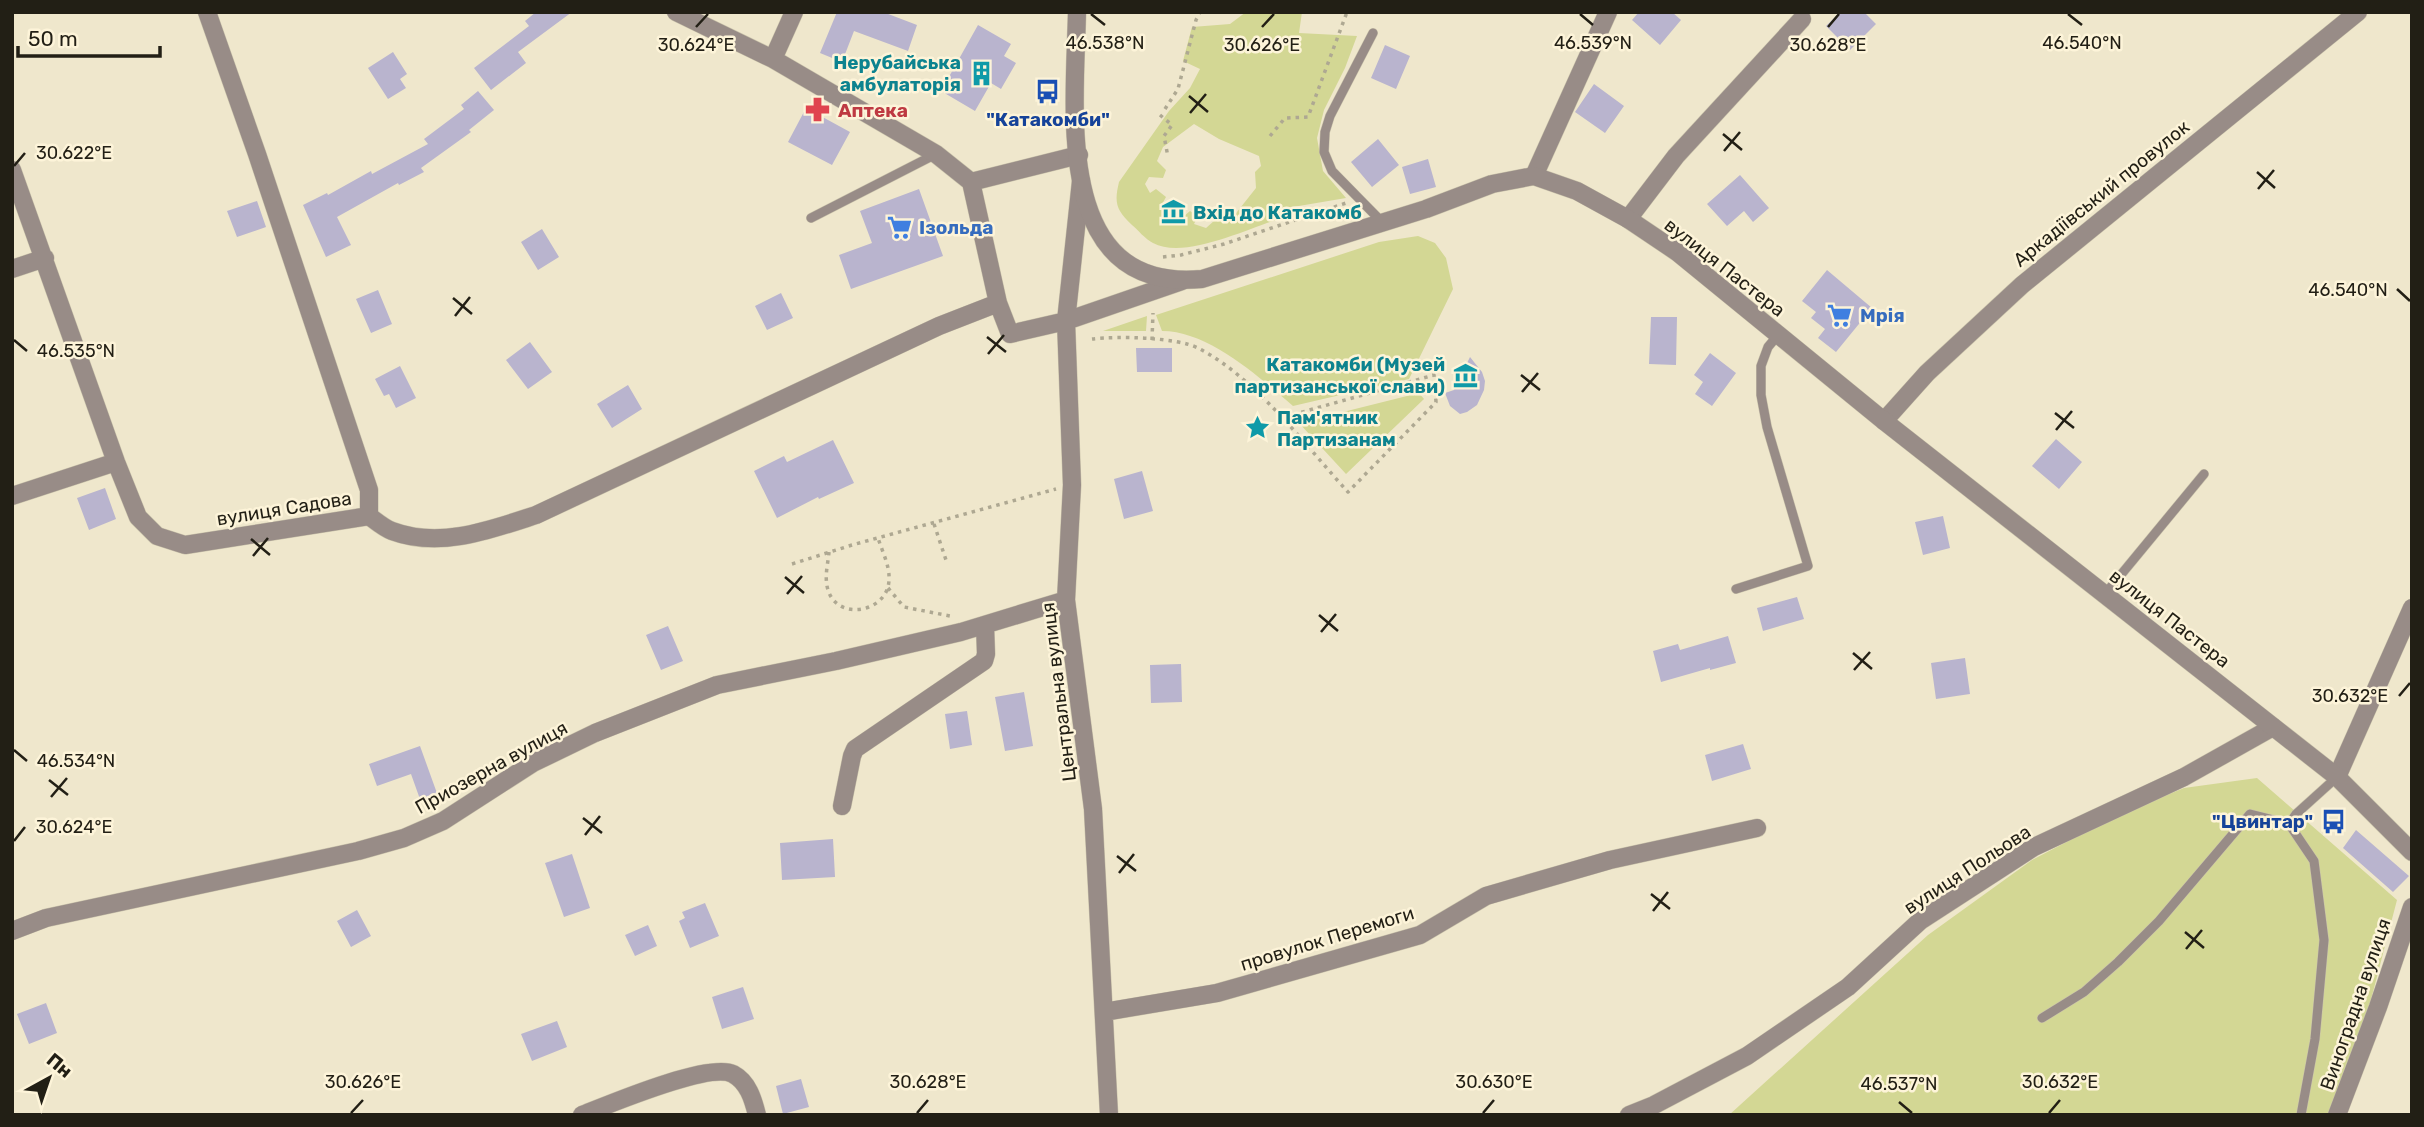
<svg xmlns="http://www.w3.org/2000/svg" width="2424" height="1127" font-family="Rubik,sans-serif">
	<rect width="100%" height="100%" fill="#efe7cc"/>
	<path fill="#d3d794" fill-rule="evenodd" d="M1246,12H1302L1299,33L1357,36L1345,68L1324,110L1317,138L1323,171L1346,198L1287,208L1279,219C1247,229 1184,260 1153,243C1145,239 1138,230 1132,225C1116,210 1114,203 1119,182L1169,111L1190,88L1200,69L1183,61L1192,27L1230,24ZM1194,124L1219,139L1259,156L1261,166L1255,172L1256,188L1233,217L1223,213L1206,228L1194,224L1198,216L1190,211L1183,217L1161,206L1166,197L1156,189L1150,193L1145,184L1149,177L1163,178L1166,170L1157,161L1163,147Z
		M1418,236L1435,243L1446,258L1453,289L1409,379L1293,406C1259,377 1209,331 1162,331L1156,315L1379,242Z
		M1147,316L1146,331H1103Z
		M1419,393L1424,399L1346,474L1299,423Z
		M2257,778L2397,900L2368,1011L2328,1115H1729L1928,935L2032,860L2122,813L2184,788Z"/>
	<path fill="#b9b4ce" d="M536,12H572L518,52L526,63L491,90L474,68L529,26L525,21Z
		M837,12H883L917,25L908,51L854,31L842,62L820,53Z
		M1639,12H1672L1681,20L1660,45L1632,20Z
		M1840,12H1864L1876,24L1850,50L1826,26Z
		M978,25L1011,44L1004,56L1016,63L1001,89L991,83L975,111L941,91Z
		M1385,45L1410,56L1396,89L1371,78Z
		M393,52L407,74L400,79L406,88L388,99L368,68Z
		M1594,84L1624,106L1605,133L1575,112Z
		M478,91L494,110L469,130L471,132L421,168L424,172L399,185L398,183L337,217L351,245L326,257L303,205L327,193L328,195L371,171L372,174L428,144L424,139L464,109L461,105Z
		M806,108L850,132L832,165L788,142Z
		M1378,139L1399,165L1372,187L1351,162Z
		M1428,159L1436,187L1410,194L1402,167Z
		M1740,175L1769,208L1753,222L1744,211L1727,226L1707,204Z
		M919,189L943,256L851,289L839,255L872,243L860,211Z
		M257,201L266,227L237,237L227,211Z
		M542,229L559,257L538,270L521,242Z
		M1827,270L1872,308L1836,352L1818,338L1825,329L1811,318L1816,312L1802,301Z
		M378,290L392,324L371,333L356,299Z
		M781,293L793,318L767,330L755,306Z
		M1651,317H1677L1676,365L1649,364Z
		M530,342L552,372L528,389L506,360Z
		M1136,348H1172V372H1137Z
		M1710,353L1736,373L1712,406L1695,394L1703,382L1694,375Z
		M1470,357L1482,372L1485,381L1484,390L1477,405L1467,412L1460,414L1450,406L1445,393L1454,390Z
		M400,366L416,398L396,408L389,394L384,396L375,379Z
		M628,385L642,409L612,428L597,404Z
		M2056,439L2082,462L2059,489L2032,466Z
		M833,440L854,483L819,499L818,497L777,518L754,471L784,456L787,462Z
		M1142,471L1153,511L1124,519L1114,479Z
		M105,488L116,519L89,530L77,498Z
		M1943,516L1950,548L1923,555L1915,522Z
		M1797,597L1804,619L1763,631L1757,608Z
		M668,626L683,661L661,670L646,635Z
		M1728,636L1736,663L1710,670V668L1661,682L1653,651L1678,644L1680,650Z
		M1965,658L1970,694L1936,699L1931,663Z
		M1181,664L1182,702L1151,703L1150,665Z
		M1024,692L1033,746L1005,751L995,697Z
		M967,711L972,745L950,749L945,714Z
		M1743,744L1751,769L1712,781L1705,755Z
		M420,746L438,796L421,802L411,774L377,786L369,764Z
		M2356,830L2409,876L2393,892L2343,848Z
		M833,839L835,877L782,880L780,843Z
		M572,854L590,908L564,917L545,863Z
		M705,903L719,936L690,948L679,921L685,918L682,912Z
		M357,910L371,936L351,947L337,921Z
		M648,925L657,946L635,956L625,935Z
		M743,987L754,1019L722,1029L712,997Z
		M46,1003L57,1033L29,1044L17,1014Z
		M557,1021L567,1047L532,1061L521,1034Z
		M801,1079L809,1107L783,1114L776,1086Z"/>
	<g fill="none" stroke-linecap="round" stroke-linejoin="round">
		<defs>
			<path id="service" d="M1373,33L1330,116L1325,132L1324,152L1332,171L1382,222
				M811,218L936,154
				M1736,589L1808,566L1767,427L1761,395V366L1768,347L1778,335
				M2105,594L2204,474
				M2042,1018L2084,992L2118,962L2159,921L2250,814L2289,824
				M2301,1115L2315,1039L2324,940L2314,861L2289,824L2296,814L2337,777"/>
			<path id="minor" d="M676,12L773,59L936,154L971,182
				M773,59L794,12
				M12,170L116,462L138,517L157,536L185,545L369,516V490L257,154L207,12
				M1534,176L1608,12
				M1081,181L1066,321L1072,485L1066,600L1093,809L1109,1115
				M1628,219L1676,156L1802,19
				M12,269L45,258
				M998,303L971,182L1079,155
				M1884,421L1927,373L2022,285L2358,12
				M12,496L116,462
				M369,516C376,521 384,528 392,531C440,549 490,530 536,515L939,326L998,303L1010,334L1066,321L1182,281
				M2337,777L2412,608
				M842,806L852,756L855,749L984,661L986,654L985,625
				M12,931L46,918L358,851L404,838L443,821L533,763L595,733L717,685L836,661L961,632L1066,600
				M1104,1012L1217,993L1420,935L1486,896L1610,860L1757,828
				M582,1115C610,1104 709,1062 733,1074C748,1082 753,1099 757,1115
				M1629,1115L1654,1105L1747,1056L1848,987L1920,921L2034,847L2184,777L2273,727
				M2337,1115L2378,1007L2412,907"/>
			<path id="tertiary" d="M1077,12C1075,110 1052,293 1202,279L1426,209L1492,184L1534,176L1577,191L1628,219L1677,252L1884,421L2337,777L2412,852"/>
		</defs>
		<use href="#service" stroke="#cac3ab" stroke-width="10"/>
		<use href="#minor" stroke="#cac3ab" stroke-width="19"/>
		<use href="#tertiary" stroke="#cac3ab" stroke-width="19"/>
		<path stroke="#aea892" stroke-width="3.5" stroke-dasharray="3.5 5" stroke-linecap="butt" d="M1165,109L1178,89L1196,20L1200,12
			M1160,115L1172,125L1164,136L1168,157
			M1270,136L1285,118L1308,117L1347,12
			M1163,257L1181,255L1224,244L1346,203
			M1092,339C1117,336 1176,337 1198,348C1255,377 1305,445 1348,492L1436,402L1434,375L1281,418
			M1152,340L1153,313
			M934,524L947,563
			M829,552C828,564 824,577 828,590C838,622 888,612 889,580C890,566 882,551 878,538
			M792,564L852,545L1056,489
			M888,588L904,607L950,616"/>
		<use href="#service" stroke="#988c87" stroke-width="9"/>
		<use href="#minor" stroke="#988c87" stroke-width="18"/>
		<use href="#tertiary" stroke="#988c87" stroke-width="18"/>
	</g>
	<path fill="none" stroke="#221f15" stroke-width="2.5" d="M1091,14L1105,25M1580,14L1593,25M2068,14L2082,25M696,27L708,14M1262,27L1274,14M1828,27L1839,14M1189,96L1208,112M1190,113L1206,94M1723,134L1742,150M1724,151L1740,132M14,166L25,153M2257,172L2275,188M2258,189L2274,170M2397,289L2410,301M453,298L472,314M455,316L470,297M987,337L1006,352M14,340L27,351M988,354L1004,335M1521,375L1540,390M1522,392L1538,373M2055,413L2074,428M2056,430L2072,411M251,539L270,555M253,556L268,538M785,577L804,593M787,594L802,576M1319,615L1338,631M1321,632L1336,614M1853,653L1872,669M1854,670L1870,652M2399,696L2410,683M14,750L27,761M49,780L68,795M51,797L67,778M583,818L602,833M585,835L600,816M14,841L25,827M1117,856L1136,871M1119,873L1134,854M1651,894L1670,909M1653,911L1668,892M2185,932L2204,948M2186,949L2202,930M1899,1102L1912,1113M351,1113L363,1100M917,1113L928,1100M1483,1113L1494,1100M2049,1113L2060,1100"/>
	<defs>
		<symbol id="building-bare" viewBox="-9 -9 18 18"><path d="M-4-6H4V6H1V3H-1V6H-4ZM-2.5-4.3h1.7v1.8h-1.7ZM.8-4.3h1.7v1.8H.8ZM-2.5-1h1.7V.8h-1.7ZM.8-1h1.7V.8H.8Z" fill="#0f9aa8" stroke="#fdf4d9" stroke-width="2.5" paint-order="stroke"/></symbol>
		<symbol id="bus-bare" viewBox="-9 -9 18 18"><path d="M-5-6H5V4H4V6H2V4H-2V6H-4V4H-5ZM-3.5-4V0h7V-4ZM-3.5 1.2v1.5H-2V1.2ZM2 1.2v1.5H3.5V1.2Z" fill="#1a4fb4" stroke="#fdf4d9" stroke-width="2.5" paint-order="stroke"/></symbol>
		<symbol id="pharmacy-bare" viewBox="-9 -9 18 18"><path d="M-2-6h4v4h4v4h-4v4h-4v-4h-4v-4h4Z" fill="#e0444e" stroke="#fdf4d9" stroke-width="2.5" paint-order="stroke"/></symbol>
		<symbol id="museum-bare" viewBox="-9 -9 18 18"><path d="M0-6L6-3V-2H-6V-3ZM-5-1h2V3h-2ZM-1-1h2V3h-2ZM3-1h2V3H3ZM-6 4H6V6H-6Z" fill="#0f9aa8" stroke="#fdf4d9" stroke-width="2.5" paint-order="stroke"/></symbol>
		<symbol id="supermarket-bare" viewBox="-9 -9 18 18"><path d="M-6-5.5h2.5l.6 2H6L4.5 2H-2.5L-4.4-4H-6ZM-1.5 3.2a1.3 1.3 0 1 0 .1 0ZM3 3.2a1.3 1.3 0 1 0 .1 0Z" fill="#3f7fe0" stroke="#fdf4d9" stroke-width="2.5" paint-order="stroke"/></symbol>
		<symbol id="sight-bare" viewBox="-9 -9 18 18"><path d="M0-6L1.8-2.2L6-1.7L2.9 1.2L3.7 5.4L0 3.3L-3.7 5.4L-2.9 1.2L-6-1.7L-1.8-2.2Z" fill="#0f9aa8" stroke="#fdf4d9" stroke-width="2.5" paint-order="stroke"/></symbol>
	</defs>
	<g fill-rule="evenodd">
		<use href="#building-bare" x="964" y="56" width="35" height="35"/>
		<use href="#bus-bare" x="1030" y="74" width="35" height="35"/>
		<use href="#pharmacy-bare" x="800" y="92" width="35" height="35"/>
		<use href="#museum-bare" x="1156" y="194" width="35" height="35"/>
		<use href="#supermarket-bare" x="882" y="210" width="35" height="35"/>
		<use href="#supermarket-bare" x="1822" y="298" width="35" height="35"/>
		<use href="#museum-bare" x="1448" y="358" width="35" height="35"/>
		<use href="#sight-bare" x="1240" y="410" width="35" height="35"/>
		<use href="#bus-bare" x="2316" y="804" width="35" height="35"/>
	</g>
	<g text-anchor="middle" stroke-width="5" stroke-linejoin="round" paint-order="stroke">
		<g font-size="19" font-weight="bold" fill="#0d838f" stroke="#fdf4d9" text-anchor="end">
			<text x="961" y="69">Нерубайська<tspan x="961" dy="22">амбулаторія</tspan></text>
			<text x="1193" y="219" text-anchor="start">Вхід до Катакомб</text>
			<text x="1445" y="371">Катакомби (Музей<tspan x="1445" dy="22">партизанської слави)</tspan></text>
			<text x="1277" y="424" text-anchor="start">Пам'ятник<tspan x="1277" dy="22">Партизанам</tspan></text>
		</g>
		<g font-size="19" font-weight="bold" fill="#be3a42" stroke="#fdf4d9" text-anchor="start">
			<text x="838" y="117">Аптека</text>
		</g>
		<g font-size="19" font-weight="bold" fill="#164399" stroke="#fdf4d9">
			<text x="1048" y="126">"Катакомби"</text>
			<text x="2313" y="828" text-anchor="end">"Цвинтар"</text>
		</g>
		<g font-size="19" fill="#221f15" stroke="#fdf4d9">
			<text transform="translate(2101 193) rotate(-39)" y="7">Аркадіївський провулок</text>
			<text transform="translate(1725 267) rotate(38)" y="7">вулиця Пастера</text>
			<text transform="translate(284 508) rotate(-9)" y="7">вулиця Садова</text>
			<text transform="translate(2170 618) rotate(38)" y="7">вулиця Пастера</text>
			<text transform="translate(1058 692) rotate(-97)" y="7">Центральна вулиця</text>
			<text transform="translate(491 767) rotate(-29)" y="7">Приозерна вулиця</text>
			<text transform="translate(1967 869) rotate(-33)" y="7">вулиця Польова</text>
			<text transform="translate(1327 938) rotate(-17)" y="7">провулок Перемоги</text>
			<text transform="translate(2355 1004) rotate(-71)" y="7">Виноградна вулиця</text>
		</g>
		<g font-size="19" font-weight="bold" fill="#366cbe" stroke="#fdf4d9" text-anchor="start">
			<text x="919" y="234">Ізольда</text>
			<text x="1860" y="322">Мрія</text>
		</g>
	</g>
	<g font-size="18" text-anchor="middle" fill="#221f15" stroke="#fdf4d9" stroke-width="5" stroke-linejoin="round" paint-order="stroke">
		<text x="1105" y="49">46.538°N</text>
		<text x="1593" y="49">46.539°N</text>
		<text x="2082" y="49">46.540°N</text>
		<text x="696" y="51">30.624°E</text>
		<text x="1262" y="51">30.626°E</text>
		<text x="1828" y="51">30.628°E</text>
		<text x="74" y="159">30.622°E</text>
		<text x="2348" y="296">46.540°N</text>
		<text x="76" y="357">46.535°N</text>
		<text x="2350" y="702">30.632°E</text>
		<text x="76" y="767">46.534°N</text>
		<text x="74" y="833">30.624°E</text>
		<text x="363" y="1088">30.626°E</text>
		<text x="928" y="1088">30.628°E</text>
		<text x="1494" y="1088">30.630°E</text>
		<text x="2060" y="1088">30.632°E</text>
		<text x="1899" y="1090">46.537°N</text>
	</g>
	<rect width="2424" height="1127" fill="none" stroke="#221f15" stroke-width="28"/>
	<g transform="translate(49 1078) rotate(40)" stroke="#fdf4d9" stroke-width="5" paint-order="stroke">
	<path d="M0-5L12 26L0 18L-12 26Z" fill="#221f15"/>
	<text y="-10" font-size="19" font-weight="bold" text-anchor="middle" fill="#221f15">Пн</text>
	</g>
	<path d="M18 46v10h142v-10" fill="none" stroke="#221f15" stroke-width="3.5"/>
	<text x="28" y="46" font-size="21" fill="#221f15" stroke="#fdf4d9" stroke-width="5" paint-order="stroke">50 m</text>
</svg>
